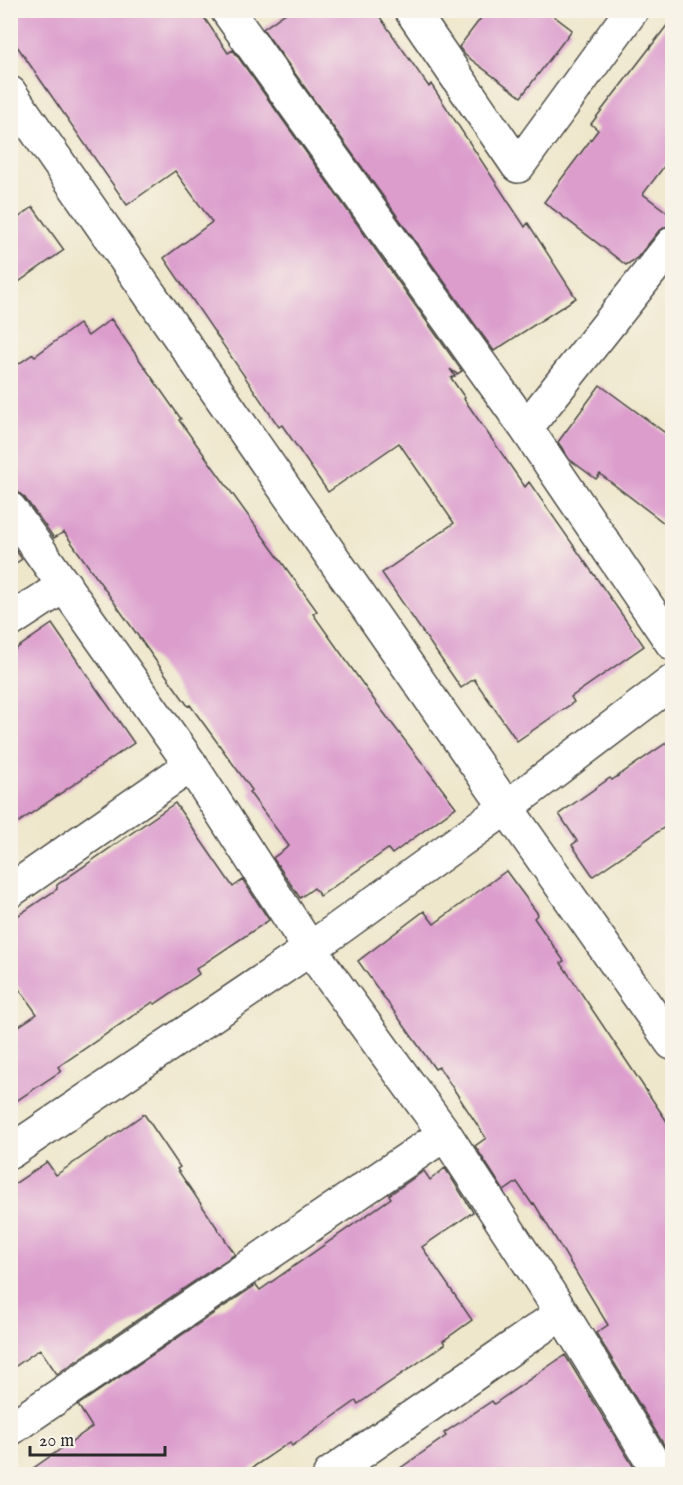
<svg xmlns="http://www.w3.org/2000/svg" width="683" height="1485" font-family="'IM FELL English',serif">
	<rect width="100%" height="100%" fill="#f7f3e8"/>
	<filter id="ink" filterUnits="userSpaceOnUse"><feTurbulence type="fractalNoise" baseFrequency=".0167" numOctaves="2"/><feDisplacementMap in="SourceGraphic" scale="12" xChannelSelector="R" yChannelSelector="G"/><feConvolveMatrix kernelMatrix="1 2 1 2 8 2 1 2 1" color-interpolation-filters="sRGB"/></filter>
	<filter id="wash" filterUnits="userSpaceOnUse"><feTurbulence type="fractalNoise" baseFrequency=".008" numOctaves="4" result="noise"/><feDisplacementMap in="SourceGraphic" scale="24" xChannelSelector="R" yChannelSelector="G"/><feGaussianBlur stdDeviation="1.35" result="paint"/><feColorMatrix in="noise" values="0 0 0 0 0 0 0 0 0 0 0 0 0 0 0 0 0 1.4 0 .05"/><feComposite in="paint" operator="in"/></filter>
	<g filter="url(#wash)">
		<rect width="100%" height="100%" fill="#efe7cc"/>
		<g id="blocks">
			<path fill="#dc9dcd" d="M10,10H199L228,53L233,50L462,371L457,374L450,369L455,376L451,378L465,398L464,399L525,487L529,482L644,646L571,697L574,702L517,741L474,679L461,688L382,573L454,523L399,443L328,492L282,425L279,427L164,258L212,222L175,171L127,205L10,36Z
				M290,10H375L429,87L431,84L525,227L528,223L576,298L494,351L263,29Z
				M487,10H546L572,30L521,97L465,55L459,47Z
				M672,19V156L643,194L672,216V226L665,227L658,232L637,258L626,265L544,202L598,130L591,124Z
				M33,207L64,250L10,288V224Z
				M111,319L181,419L179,420L317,611L313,614L377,704L456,807L392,854L388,849L320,896L314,888L300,898L273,858L289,846L249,792L252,790L190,705L188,706L64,532L54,538L25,498L18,492L10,491V370L33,354L35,356L79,324L88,336Z
				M600,385L672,438V529L600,474L596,479L569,459L558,442Z
				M10,542L22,559L10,567Z
				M52,624L134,743L10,828V653Z
				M672,739V822L593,876L572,845L577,841L559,814L610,778L612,780Z
				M175,803L233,887L243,880L269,920L196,969L199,974L155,1004L153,1002L58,1067L61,1071L10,1105V1032L37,1014L10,976V921L57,889V885Z
				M506,871L538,914L534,918L564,961L561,963L672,1129V1458L596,1333L608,1325L534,1203L532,1204L517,1182L504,1191L475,1146L486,1138L439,1067L435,1069L358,961L424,911L434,924Z
				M144,1114L180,1167L177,1169L235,1254L57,1374L40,1349L10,1370V1187L47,1162L56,1175Z
				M445,1168L473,1212L422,1247L472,1320L443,1341L445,1344L358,1404L356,1401L292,1446L290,1442L243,1474H25L92,1427L78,1405L256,1285L260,1290L391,1198L389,1195L424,1171L430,1180Z
				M565,1355L638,1474H392L446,1436L444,1433L492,1401L494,1404Z"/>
		</g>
	</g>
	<g filter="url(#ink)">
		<use href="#blocks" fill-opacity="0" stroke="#484743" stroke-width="1.5"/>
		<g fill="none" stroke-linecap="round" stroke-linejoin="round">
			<defs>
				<path id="minor" d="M227,10L526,428L672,643
					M411,10L518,166L632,10
					M10,93L485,777L672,1043
					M526,428L672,244
					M10,509L191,765L310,949L445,1134L562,1313L660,1474
					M10,621L65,585
					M10,891L191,765
					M10,1152L310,949L507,807L672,682
					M10,1429L445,1134
					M330,1474L562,1313"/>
			</defs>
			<use href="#minor" stroke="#484743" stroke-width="36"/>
			<use href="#minor" stroke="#fff" stroke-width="33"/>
		</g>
	</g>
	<rect width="683" height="1485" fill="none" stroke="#f7f3e8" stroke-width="36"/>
	<path d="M30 1446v9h135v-9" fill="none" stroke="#2b2b2b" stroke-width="3"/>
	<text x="39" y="1446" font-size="18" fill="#2b2b2b" stroke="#f7f3e8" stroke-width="4.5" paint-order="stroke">20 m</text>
</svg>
